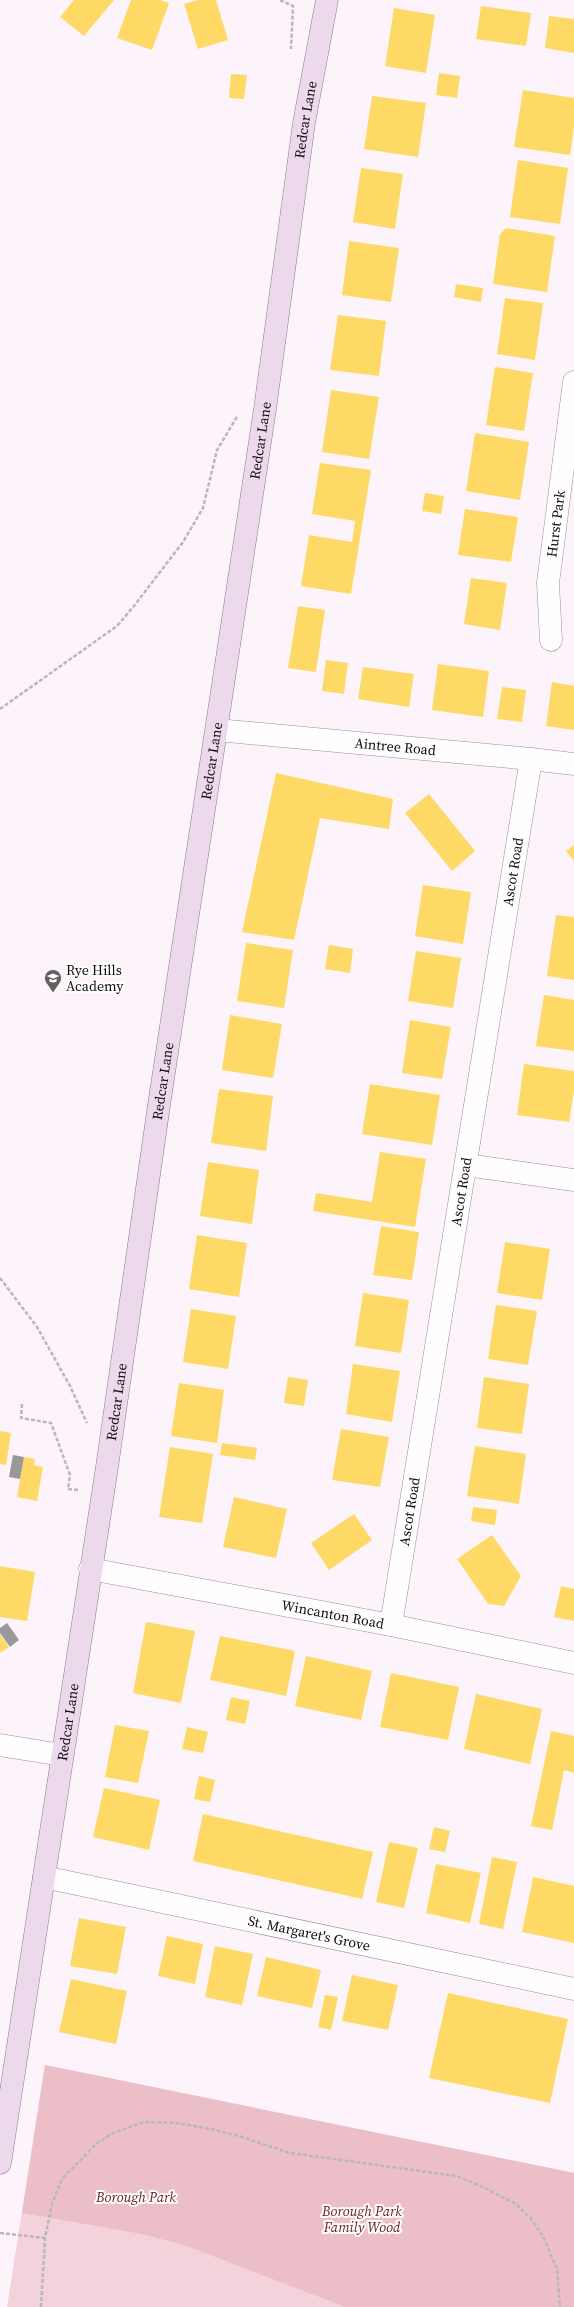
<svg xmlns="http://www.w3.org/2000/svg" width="574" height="2307" font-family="'Source Serif 4',serif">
	<rect width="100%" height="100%" fill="#fcf4fa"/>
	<path fill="#f4d2db" d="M45,2065L574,2173V2307H7Z"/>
	<path fill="#ecbfc8" d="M45,2065L574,2173V2307H345L187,2246L142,2234L22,2213Z"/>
	<path fill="#ffd966" d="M74,0H114L84,36L60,17Z
		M131,0H160L169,3L152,50L117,38Z
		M198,0H216L228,40L198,49L184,4Z
		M481,6L531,13L526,46L476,39Z
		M394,8L435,15L426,73L385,66Z
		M549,16L574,19V53L545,48Z
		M439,73L460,76L457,98L436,95Z
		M231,74L247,75L244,99L229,98Z
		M523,90L574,98V127L570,155L514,147Z
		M372,96L426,103L418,157L364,149Z
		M518,160L568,168L560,224L510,217Z
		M361,168L403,174L395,229L353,222Z
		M506,228L555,236L547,292L493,284L500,234Z
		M349,241L399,248L391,302L342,295Z
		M456,284L483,288L481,302L454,297Z
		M505,298L543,303L535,360L497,354Z
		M338,315L386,321L379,376L330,370Z
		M495,367L533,373L524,431L486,425Z
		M331,390L379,397L369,459L322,452Z
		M475,433L529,442L520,500L466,491Z
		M320,463L371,470L351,594L301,586L309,535L352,542L355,521L312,514Z
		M425,493L444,496L441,514L422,511Z
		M465,509L518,517L511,562L458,555Z
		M471,578L507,583L500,630L464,624Z
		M298,606L325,610L316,672L288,668Z
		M326,660L348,663L344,694L322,691Z
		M438,664L489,671L483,717L432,710Z
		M363,667L414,674L409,707L358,699Z
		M552,682L574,686V730L546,726Z
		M502,687L526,690L522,722L497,719Z
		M276,773L393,799L389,829L320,818L294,940L242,932Z
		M429,794L475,851L452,871L405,813Z
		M574,845V861L566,851Z
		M423,885L471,892L463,944L415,936Z
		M556,915L574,917V980L547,976Z
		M246,943L293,950L284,1008L237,1001Z
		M329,945L353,949L350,973L325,969Z
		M416,951L461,958L453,1008L408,1001Z
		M544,995L574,1000V1051L536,1046Z
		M230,1015L282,1024L273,1078L222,1070Z
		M410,1020L451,1027L442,1079L402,1073Z
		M524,1064L574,1071V1090L569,1122L517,1115Z
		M370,1084L440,1095L432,1145L362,1134Z
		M219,1089L273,1096L266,1151L211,1143Z
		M380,1152L426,1159L415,1227L313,1211L316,1193L372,1202Z
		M208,1162L259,1170L252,1224L200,1216Z
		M381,1226L419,1232L412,1280L373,1275Z
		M197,1235L247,1243L239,1297L189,1289Z
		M505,1242L550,1249L542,1300L497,1293Z
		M363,1293L409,1300L401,1353L355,1346Z
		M496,1305L537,1311L528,1365L488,1359Z
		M191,1309L236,1316L228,1369L183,1362Z
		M353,1364L400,1371L392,1422L346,1414Z
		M288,1377L308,1380L304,1406L284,1403Z
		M484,1377L529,1384L522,1434L477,1428Z
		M179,1383L224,1390L217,1443L171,1436Z
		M341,1429L389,1437L380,1487L332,1480Z
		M0,1431L11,1433L6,1465L0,1464Z
		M222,1443L257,1448L255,1460L220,1455Z
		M475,1446L526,1454L519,1504L467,1496Z
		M170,1447L213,1454L202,1523L159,1517Z
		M24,1457L35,1459L34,1465L43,1467L37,1501L17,1497Z
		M234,1497L287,1509L276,1558L223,1547Z
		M473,1507L497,1510L495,1525L471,1521Z
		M354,1514L372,1540L329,1570L311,1543Z
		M492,1535L521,1576L504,1606L488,1604L457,1559Z
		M0,1566L35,1572L27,1621L0,1617Z
		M561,1586L574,1589V1621L554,1617Z
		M146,1622L195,1631L181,1703L133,1693Z
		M0,1634L9,1647L0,1653Z
		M220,1636L295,1651L286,1696L210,1680Z
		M306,1656L372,1671L361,1720L295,1706Z
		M391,1673L459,1687L448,1740L380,1727Z
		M476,1694L542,1709L530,1764L464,1749Z
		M231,1697L250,1701L245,1724L226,1720Z
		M115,1725L149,1731L138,1783L105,1777Z
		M187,1727L208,1732L203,1753L182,1749Z
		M551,1731L574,1736V1773L564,1770L552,1830L531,1826Z
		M199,1776L215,1780L210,1802L194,1799Z
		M104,1788L160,1800L149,1850L93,1837Z
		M203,1814L373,1852L362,1899L193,1861Z
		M434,1827L450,1831L445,1852L429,1849Z
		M389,1842L418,1848L404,1908L376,1902Z
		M492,1857L517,1862L503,1929L479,1924Z
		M436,1864L481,1873L470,1923L426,1913Z
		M533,1877L574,1886V1943L522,1932Z
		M79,1918L126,1927L117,1974L70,1966Z
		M167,1936L203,1944L195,1984L158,1976Z
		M215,1946L253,1954L242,2005L205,1997Z
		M266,1957L321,1970L312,2008L257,1996Z
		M352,1975L398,1985L388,2030L342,2021Z
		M71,1979L127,1991L116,2044L59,2032Z
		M448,1993L568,2019L550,2103L429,2078Z
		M325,1995L338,1997L331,2030L318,2027Z"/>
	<path fill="#999" d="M13,1455L24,1457L20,1479L9,1477Z
		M7,1623L19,1640L10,1647L0,1633V1628Z"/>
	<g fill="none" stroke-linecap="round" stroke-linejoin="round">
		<defs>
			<g id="minor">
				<path id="s1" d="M551,640L548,583L574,382"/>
				<path id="s2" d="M217,730L531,759L574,764"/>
				<path d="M466,1165L574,1180"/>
				<path id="s3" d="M90,1569L391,1625L574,1663"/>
				<path id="s4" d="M391,1625L531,759"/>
				<path d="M0,1745L62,1755"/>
				<path id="s5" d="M44,1877L574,1989"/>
			</g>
			<g id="major">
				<path id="s6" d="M0,2163L107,1467L159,1105L265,409L304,123L327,0"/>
			</g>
		</defs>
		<use href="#minor" stroke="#969295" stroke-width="23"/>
		<use href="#major" stroke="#837f82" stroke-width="23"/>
		<path stroke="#b9b8b9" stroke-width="2.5" stroke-dasharray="4 2" stroke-linecap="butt" d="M280,0L293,6L291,49
			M0,709L117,626L134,606L183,542L203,508L217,450L238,415
			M0,1278L37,1327L70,1386L87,1423
			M22,1404L21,1418L51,1423L70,1475L68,1489L78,1490
			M0,2233L45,2238
			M41,2307L45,2238L52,2204L62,2179L96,2144L113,2133L144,2122L177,2123L211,2129L239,2136L290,2153L457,2176L485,2188L516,2204L531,2219L543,2236L557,2269L560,2307"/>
		<use href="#minor" stroke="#fffdfe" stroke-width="22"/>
		<use href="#major" stroke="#edd9ec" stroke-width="22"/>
	</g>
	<defs>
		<symbol id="school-pin" viewBox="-11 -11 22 30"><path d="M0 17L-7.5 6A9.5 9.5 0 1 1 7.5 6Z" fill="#625f61" stroke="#fff"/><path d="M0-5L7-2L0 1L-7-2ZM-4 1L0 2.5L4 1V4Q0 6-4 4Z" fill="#fff"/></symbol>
	</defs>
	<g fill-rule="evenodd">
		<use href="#school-pin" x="43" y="968" width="20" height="27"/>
	</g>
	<g text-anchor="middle" stroke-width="4" stroke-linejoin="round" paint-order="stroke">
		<g font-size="14" fill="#0f0f0f" stroke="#fff">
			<text dy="5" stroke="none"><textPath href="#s6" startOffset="2066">Redcar Lane</textPath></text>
			<text dy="5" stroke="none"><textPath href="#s6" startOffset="1742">Redcar Lane</textPath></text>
			<text dy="5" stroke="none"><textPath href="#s1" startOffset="117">Hurst Park</textPath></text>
			<text dy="5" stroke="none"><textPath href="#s2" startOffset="179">Aintree Road</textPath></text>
			<text dy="5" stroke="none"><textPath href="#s6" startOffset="1418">Redcar Lane</textPath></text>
			<text dy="5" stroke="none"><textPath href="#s4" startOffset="763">Ascot Road</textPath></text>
			<text dy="5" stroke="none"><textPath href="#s6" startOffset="1094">Redcar Lane</textPath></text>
			<text dy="5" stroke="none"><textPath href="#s4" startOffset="439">Ascot Road</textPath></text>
			<text dy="5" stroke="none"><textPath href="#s6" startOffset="770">Redcar Lane</textPath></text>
			<text dy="5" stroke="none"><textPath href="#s4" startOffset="115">Ascot Road</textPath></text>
			<text dy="5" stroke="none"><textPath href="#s3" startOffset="247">Wincanton Road</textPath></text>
			<text dy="5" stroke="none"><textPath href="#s6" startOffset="446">Redcar Lane</textPath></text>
			<text dy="5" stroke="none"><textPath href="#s5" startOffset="271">St. Margaret's Grove</textPath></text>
		</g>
		<g font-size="14" fill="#0f0f0f" stroke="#fff" text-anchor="start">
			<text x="66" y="975">Rye Hills<tspan x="66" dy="16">Academy</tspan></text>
		</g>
		<g font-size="14" font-style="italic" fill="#6c2119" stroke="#fff">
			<text x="136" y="2202">Borough Park</text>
			<text x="362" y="2216">Borough Park<tspan x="362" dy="16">Family Wood</tspan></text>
		</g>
	</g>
</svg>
